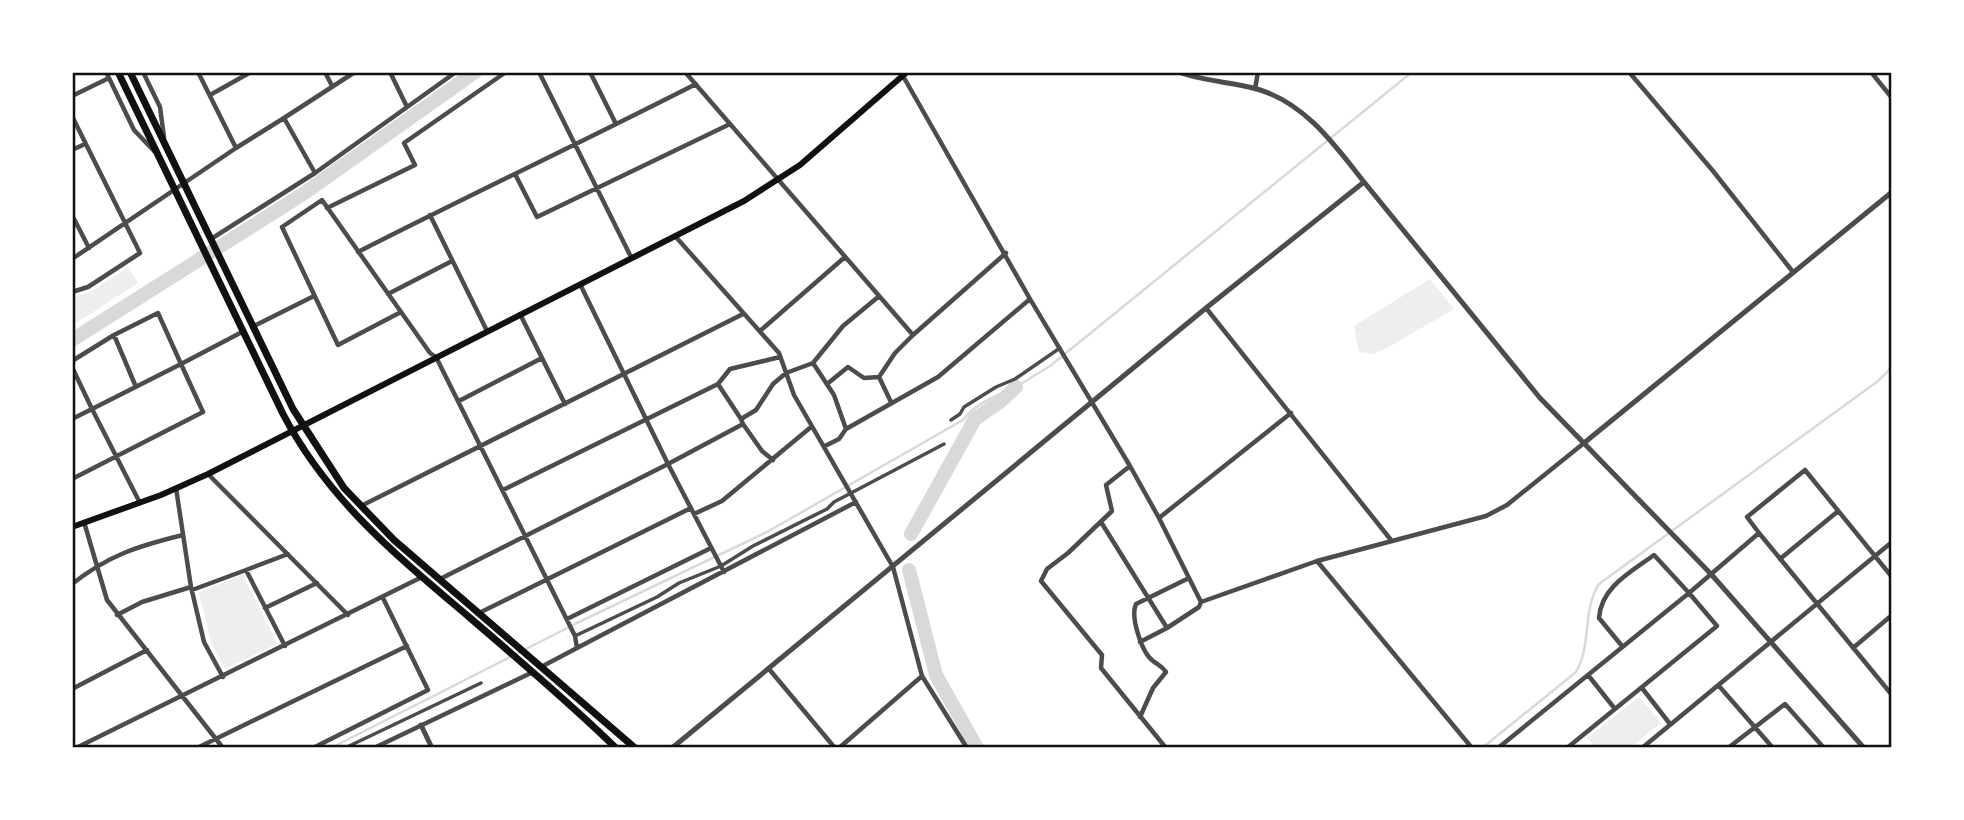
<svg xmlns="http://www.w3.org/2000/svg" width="1964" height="820" font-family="Karla,sans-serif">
	<rect width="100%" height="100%" fill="#fff"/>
	<path fill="#eee" d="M128,267L138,283L76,323L72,315V297L92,291Z
		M1430,279L1454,309L1385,349L1372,354L1359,352L1354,326Z
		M243,575L277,644L225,669L212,645L199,592Z
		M1639,697L1661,723L1630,748H1596L1587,738Z"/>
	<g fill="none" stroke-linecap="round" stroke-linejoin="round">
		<path stroke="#d9d9d9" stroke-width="2.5" d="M331,748L577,623L767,532L963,420C976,403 996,396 1015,387C1027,381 1038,373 1050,366L1412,72
			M1482,748L1576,672C1592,645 1582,610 1599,584L1878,381L1892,367"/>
		<path stroke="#d9d9d9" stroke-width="14" d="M72,340L303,194L475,72
			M911,534L975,419L1001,401L1016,387
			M909,570L936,675L977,748"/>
		<path stroke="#4c4c4c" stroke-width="3.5" d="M951,420L960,414L964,407L996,387L1015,379L1060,348
			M575,636L657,597L679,583L721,566L753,546L827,509L834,502L944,444
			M345,748L481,683"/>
		<path stroke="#4c4c4c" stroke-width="4.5" d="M143,72L160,107L164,137
			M198,72L236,148L284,118L315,173
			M325,72L332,86
			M390,72L407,107
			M539,72L631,257
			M590,72L616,124
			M685,72L913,335L1006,253
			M1629,72L1713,171L1793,272
			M1871,72L1892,98
			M903,76L1030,299L1130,466L1159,518L1201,602L1317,561L1486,516L1507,505L1584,443
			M109,78L134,130L154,151
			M1255,89L1258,72
			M210,95L251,72
			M72,96L109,78L106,72
			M72,116L140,253L88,287L72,292
			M284,118L355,72
			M72,150L85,144
			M515,174L537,217L730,124
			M327,208L415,165L404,143L506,72
			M72,215L89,248
			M430,215L487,331
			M675,236L779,353L794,395L893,567L922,676L839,748
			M211,239L315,173L456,72
			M358,252C470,195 584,141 696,84
			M72,259L236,148
			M580,284L668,464L724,572
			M388,294L452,261
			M1206,308L1391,540
			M401,312L338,345L282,227L322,200L430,353L436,357L575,636L577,648L541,667
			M520,314L565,404
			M72,326V329
			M254,326L314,296
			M760,331L845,257
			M114,335L136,387
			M72,361L114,335L158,313L181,364L244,331
			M813,363L834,395L846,429L839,439L825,446
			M72,367L92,409L72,419
			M718,384L741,419
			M827,384L848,367L864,378L879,377
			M459,401L542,358
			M891,402L879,377L895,353L913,335
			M743,424L762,451L773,460
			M846,429L938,377L1030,299
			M1130,466L1106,485L1112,511L1068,553L1047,569L1041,581L1102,655L1101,668L1166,748
			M208,474L348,615
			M72,479L203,412L181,364L92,409L140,503
			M176,488L191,587L204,642L223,677
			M503,490L718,384L730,369L780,357
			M361,506L743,314
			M694,514L722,501L811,427
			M1159,518L1291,413
			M84,522L107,600L223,748
			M1101,522L1167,628
			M1759,533L1747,517L1805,470L1892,577
			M1780,559L1837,512
			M1317,561L1472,748
			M246,570L288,554
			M440,579L668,464L743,424L741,419L756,410L773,384L786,373L813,363L843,326L878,297
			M72,584C109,555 138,546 183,535
			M192,590L246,570L285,646
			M265,608L317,583
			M479,613L691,508
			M117,615L142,602L191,587
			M567,619L711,548
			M1140,642L1167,628L1199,607L1201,602
			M577,648L856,502
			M1853,648L1892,615
			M769,669L835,748
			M1588,675L1615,709
			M922,676L967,748
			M1719,686L1773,748
			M1642,688L1670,724
			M72,689L147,650
			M1140,717L1153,688L1166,672C1162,666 1158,665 1153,661C1142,653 1130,617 1136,604L1189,578
			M76,748L422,577
			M197,748L407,646
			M313,748L428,690L383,598
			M374,748L533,672
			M1498,748L1689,593L1654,555C1631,572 1601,587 1599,618L1622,646
			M1567,748L1717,626L1689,593L1759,533L1892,695
			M1642,748L1892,542
			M1728,748L1785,704L1824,748"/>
		<path stroke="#4c4c4c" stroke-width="5" d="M1178,72C1203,81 1231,82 1257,89C1305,103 1334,144 1364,182
			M1584,443L1892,192
			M421,725L432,748
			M672,748L1206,308L1364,182L1540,398L1711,574L1864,748"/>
		<path stroke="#111" stroke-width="6" d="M72,527L161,495L208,474L744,201L800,165L907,72"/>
		<path stroke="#111" stroke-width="7" d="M118,72L283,414C328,500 396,555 469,617C519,660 569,702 616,748
			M130,72L293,409L344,488L394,540L635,748"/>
	</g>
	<rect width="1964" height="820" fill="none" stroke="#ffffff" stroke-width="147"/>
	<rect x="74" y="74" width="1816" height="672" fill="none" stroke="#111" stroke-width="2.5"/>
</svg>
